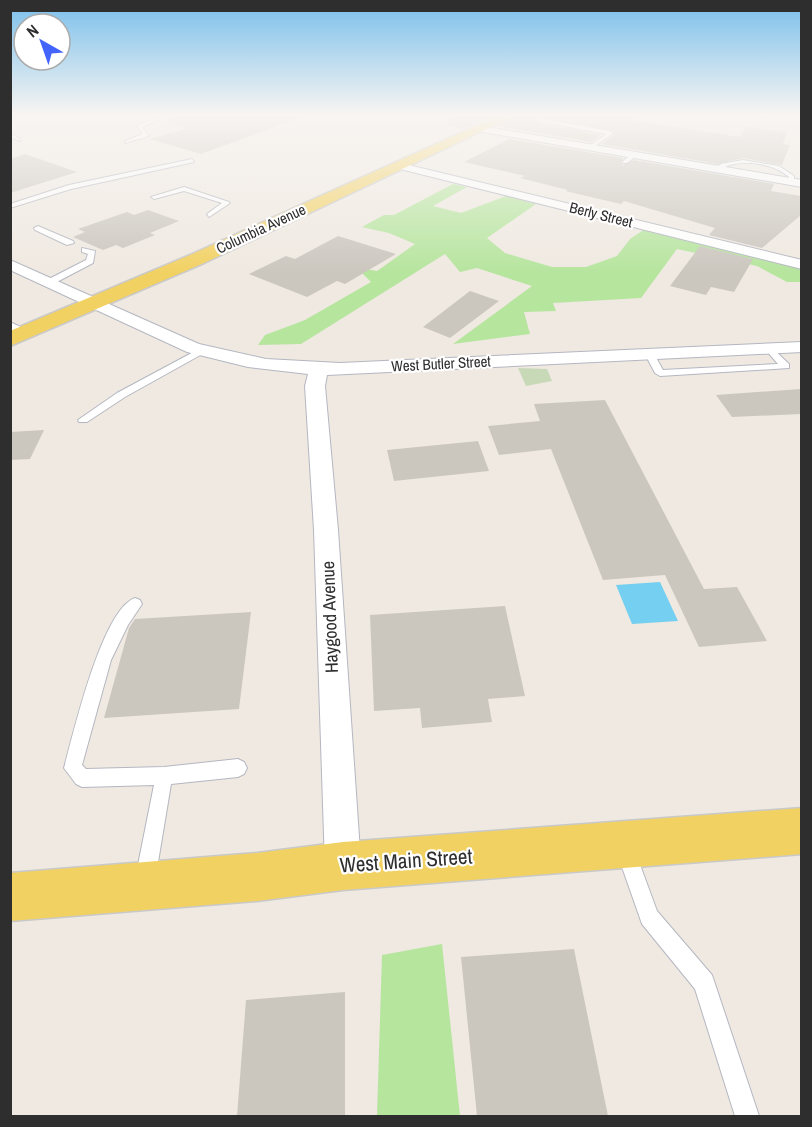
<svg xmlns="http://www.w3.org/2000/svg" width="812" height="1127" font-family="'Archivo Narrow',sans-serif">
	<rect width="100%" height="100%" fill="#efe9e1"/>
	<path fill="#b6e59e" d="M453,184L467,187L433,206L461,213L506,196L536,204L487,238L505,253L552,267H586L617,256L630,239L648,227L801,265V282H787L757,266L677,249L641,298L553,303L556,311L524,312L530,334L453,344L532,286L477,268L460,272L445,254L301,344L258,345L265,335L305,320L371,282L356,267L377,271L415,244L389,233L362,227L384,215H394Z
		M442,944L460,1116H377L382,955Z"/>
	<path fill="#c8d9b8" d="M518,368L547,369L552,381L526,386Z"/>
	<path fill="#75cff0" d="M660,582L678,621L632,624L616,585Z"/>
	<path fill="#cbc7bf" d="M170,115H300V118L201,154L150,139L188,128L167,121Z
		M449,115H495L463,129L447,126Z
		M518,115H637L629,120L740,137L745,127L787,132L783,144L790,145L782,165L743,158L718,164L602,144L614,135V131L539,116L535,120L537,123L600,135L591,142L497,126Z
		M509,139L623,158L621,163L623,165L634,160L774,184L771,191L801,196V215L762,248L709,235L715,228L624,201L621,204L565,191L568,190L520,178L525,176L464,162Z
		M25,154L77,172L10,193V159Z
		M148,210L179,221L150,233L155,235L123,248L116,245L103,250L73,237L85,232L78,229L127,212L134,215Z
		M338,236L396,254L345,284L337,281L307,297L249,274L286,256L295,259Z
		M700,246L753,259L734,292L711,287L706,295L670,286Z
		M470,291L499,301L450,338L423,327Z
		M801,389V414L732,417L716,395Z
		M605,400L704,589L737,587L767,641L699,647L665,575L603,580L551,449L499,455L488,426L540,421L534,404Z
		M44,430L30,459L10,460V432Z
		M478,441L489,471L394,481L387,450Z
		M505,606L525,696L488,699L492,722L422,728L420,708L374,711L370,615Z
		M251,612L239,709L104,718L129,628L135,619Z
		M574,949L608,1116H477L461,957Z
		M345,992V1116H237L246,1000Z"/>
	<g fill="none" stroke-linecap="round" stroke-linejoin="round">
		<defs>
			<path id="lane" d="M162,115H168L142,127L149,136L125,143V141L143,134L137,126Z
				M539,118L610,131L613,133L590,150L588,147L606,134L537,121Z
				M10,133L20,139V141L10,137Z
				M631,155L636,156L627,163H623V161Z
				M192,159L194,162L71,189L10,208V204L69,185Z
				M743,160L779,166L794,176V182L789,183V177C774,164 749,160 730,165C723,167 719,173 713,170L721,164Z
				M184,187L229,202L230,203L209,217L207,214L222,203L184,191L154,199L151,197Z
				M38,226L73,241L74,243L67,245L35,230L34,228Z
				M82,248L95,251L93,263L53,284H47V280L86,260L88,254L82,252Z
				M10,322L27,330L29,332L24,335L10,329Z
				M769,345L789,364V368L660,376L655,373L645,354L653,352L663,370L778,364L764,348Z
				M201,348L204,349V353L125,397L87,422H79L78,420L117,393Z
				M135,598L140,600L142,604L128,625L111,660L82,765L86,769L164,767L238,759L244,762L247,768L244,774L238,777L171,784L155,880L152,887L145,890L138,887L135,880L154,785L82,787L76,784L64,768C73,735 102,609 135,598Z
				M625,841L632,843L657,911L712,975L759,1116H735L695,989L642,924L616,850L618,843Z"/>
			<path id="street" d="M481,126L802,180V187L477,131L476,129Z
				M400,163L802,260V269L396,168L394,166Z
				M10,260L199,344L266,359L340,363L802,342V352L327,375L325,386L338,530L361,866L356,879L343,884L330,879L325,866L314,530L305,386L308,374L248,367L187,352L10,270Z"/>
			<path id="primary" d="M500,115H516L204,263L10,346V331L190,255Z
				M802,808V854L343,890L257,901L10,921V873L257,853L343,842Z"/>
		</defs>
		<use href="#lane" stroke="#b4b7c1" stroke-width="2"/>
		<use href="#street" stroke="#b4b7c1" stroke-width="2"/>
		<use href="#primary" stroke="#c9c9c9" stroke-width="3"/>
		<use href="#lane" fill="#fff" fill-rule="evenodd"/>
		<use href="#street" fill="#fff" fill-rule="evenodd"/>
		<use href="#primary" fill="#f2d163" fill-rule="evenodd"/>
	</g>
	<linearGradient id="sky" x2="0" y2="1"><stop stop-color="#7abfeb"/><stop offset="0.42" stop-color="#f8f5f2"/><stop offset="1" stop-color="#f8f5f2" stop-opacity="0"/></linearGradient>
	<rect width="812" height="273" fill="url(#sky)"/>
	<g text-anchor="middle" stroke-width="4.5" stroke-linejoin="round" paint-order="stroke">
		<g font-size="15" fill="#2e2e2e" stroke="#fff">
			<text transform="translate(601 215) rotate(14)" y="5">Berly Street</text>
			<text transform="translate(261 229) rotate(-25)" y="5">Columbia Avenue</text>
			<text transform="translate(441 364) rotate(-3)" y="5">West Butler Street</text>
		</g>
		<g font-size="18" fill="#2e2e2e" stroke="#fff">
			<text transform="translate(330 617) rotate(-92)" y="6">Haygood Avenue</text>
		</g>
		<g font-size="21" fill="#2e2e2e" stroke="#fff">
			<text transform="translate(406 861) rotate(-4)" y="7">West Main Street</text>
		</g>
	</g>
	<rect width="812" height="1127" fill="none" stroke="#2e2e2e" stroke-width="24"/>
	<g transform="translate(42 42) rotate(320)"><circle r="28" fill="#ffffff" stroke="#ababab" stroke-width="1.5"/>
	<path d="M0-4.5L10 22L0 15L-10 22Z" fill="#4264fb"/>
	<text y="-9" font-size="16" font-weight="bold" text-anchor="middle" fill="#2e2e2e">N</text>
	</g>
</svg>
